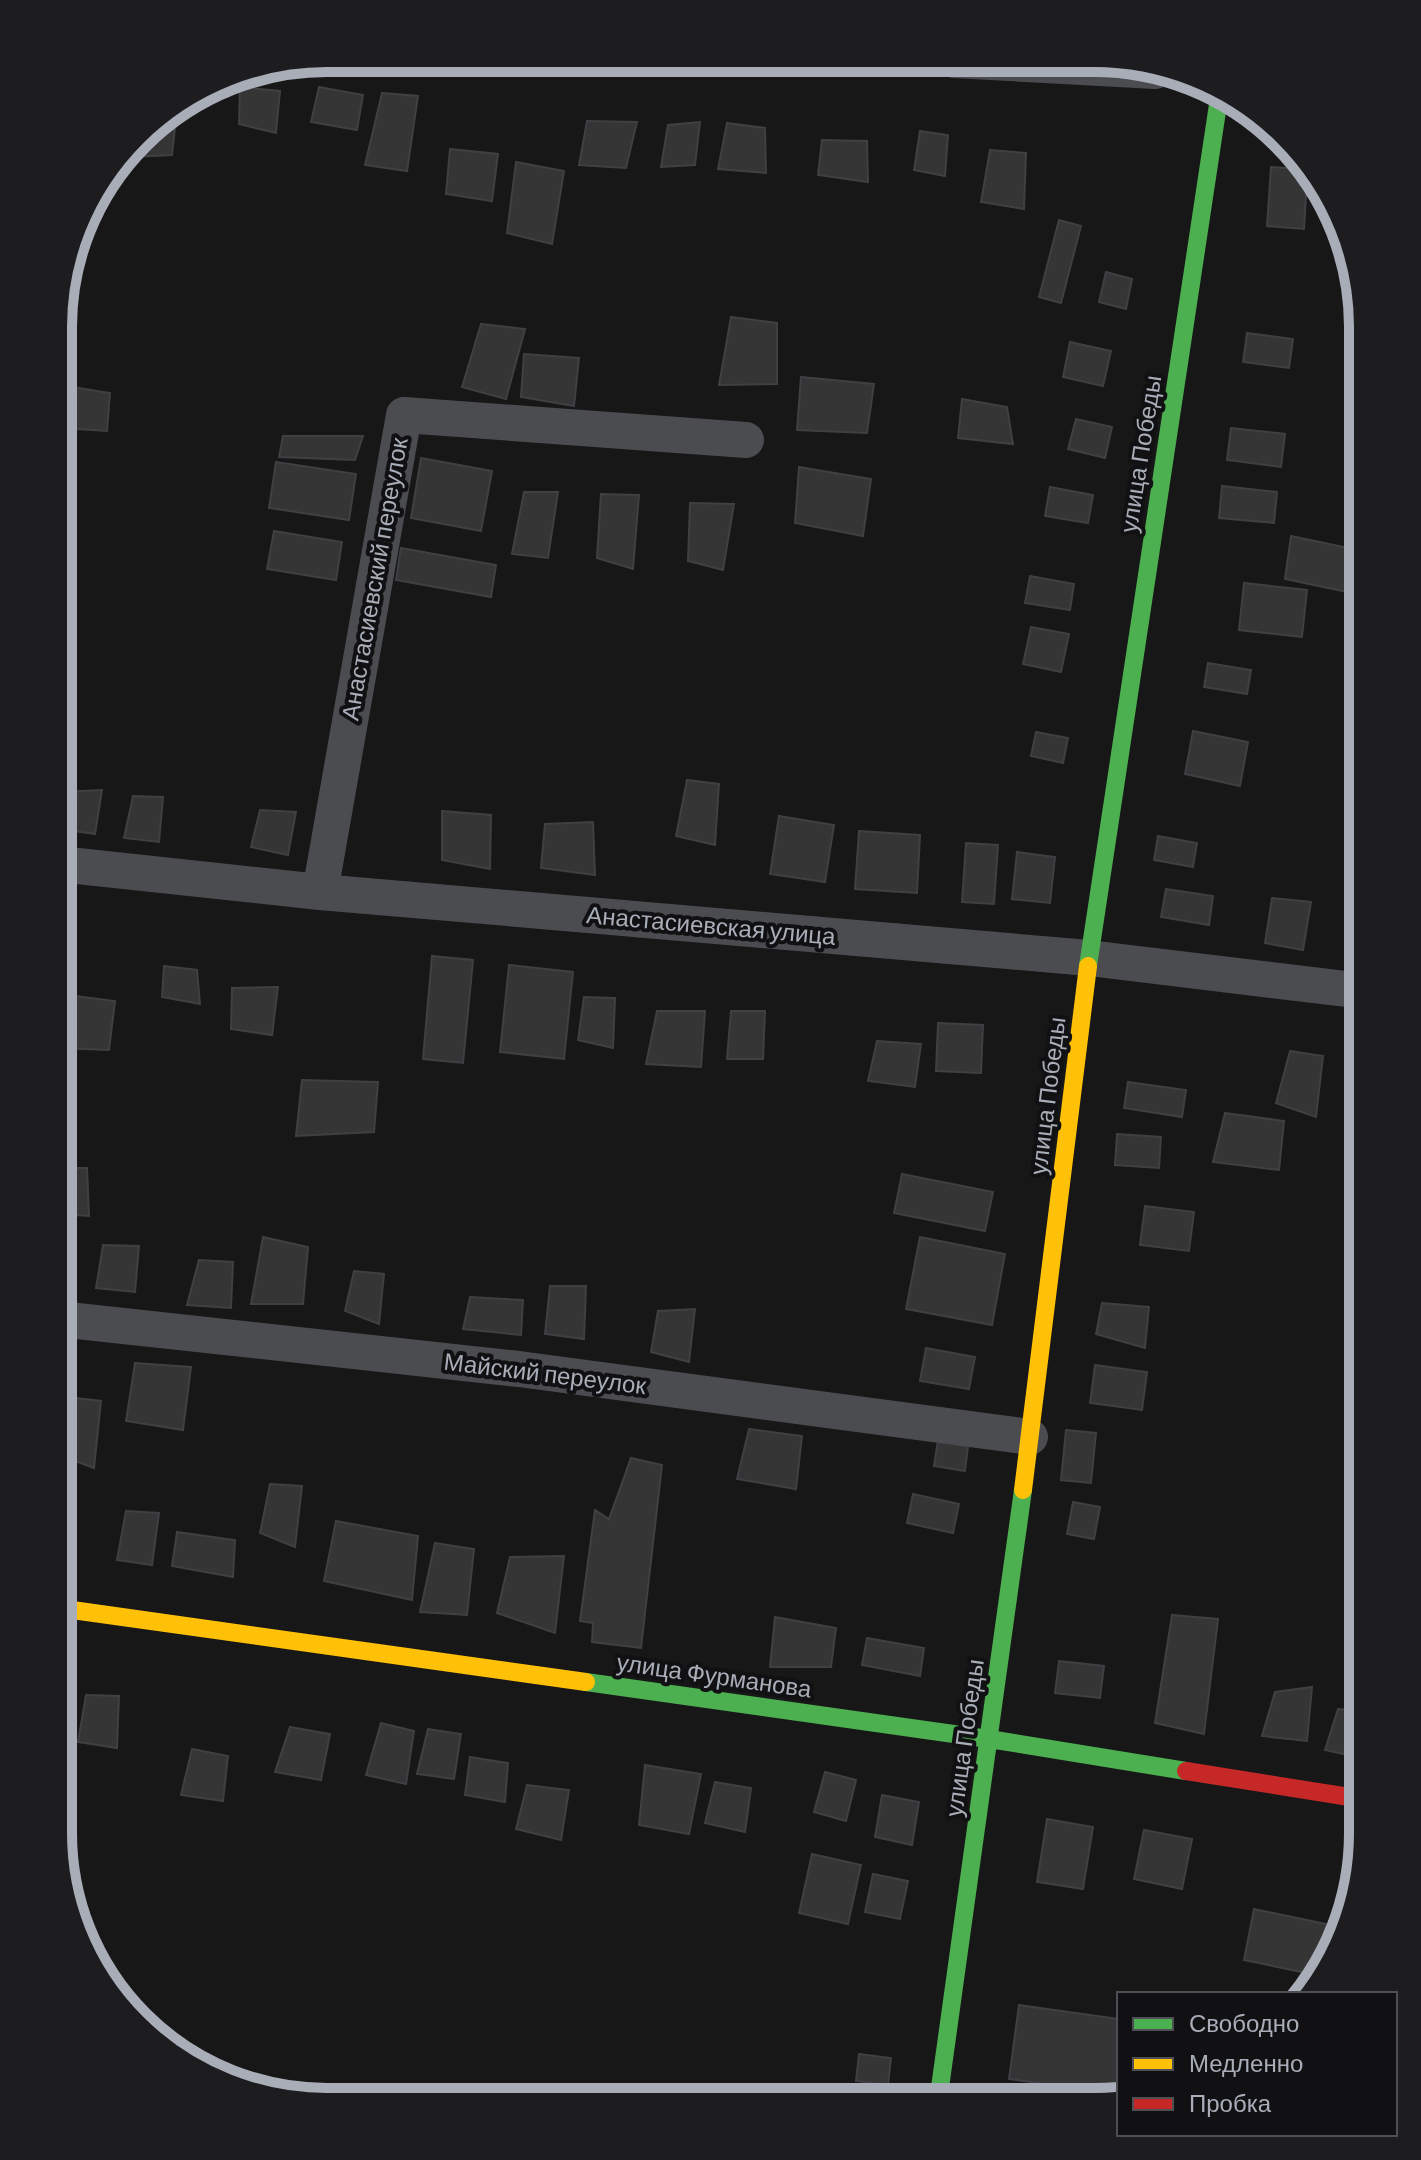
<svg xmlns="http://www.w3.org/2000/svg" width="1421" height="2160" font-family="Barlow,sans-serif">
	<rect width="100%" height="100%" fill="#171717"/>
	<path fill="#353536" stroke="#3f4043" stroke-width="2" d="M240,87L280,91L276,133L239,124Z
		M319,87L363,95L357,130L311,122Z
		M382,93L418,96L407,171L365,165Z
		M177,109L172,155L132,157V146L150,125Z
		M587,121L637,122L626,168L579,165Z
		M700,122L695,165L661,167L668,125Z
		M727,123L765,128L766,173L718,169Z
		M920,131L948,135L945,176L914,170Z
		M822,140L867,141L868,182L818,175Z
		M450,149L498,154L492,201L446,194Z
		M990,150L1026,153L1024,209L981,202Z
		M516,162L564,171L552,244L507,233Z
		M1271,167L1300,169L1307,178L1304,229L1267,226Z
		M1059,220L1081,226L1061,303L1039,297Z
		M1106,272L1132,279L1126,309L1099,302Z
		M60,309L68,311L64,348H60Z
		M731,317L777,323V384L719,385Z
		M481,324L525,329L506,399L462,387Z
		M1247,333L1293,339L1289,368L1243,362Z
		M1070,342L1111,351L1103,386L1063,377Z
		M524,354L579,358L574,406L521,397Z
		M801,377L874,384L867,433L797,430Z
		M60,385L110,393L107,431L60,428Z
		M962,399L1007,407L1013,444L958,438Z
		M1076,419L1112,427L1105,458L1068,449Z
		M1231,428L1285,434L1281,467L1227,460Z
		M283,436H363L355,460L279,457Z
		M421,458L492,471L481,531L411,518Z
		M276,462L356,474L349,520L269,508Z
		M799,467L871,479L863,536L795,523Z
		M1222,486L1277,492L1274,523L1219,518Z
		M1050,487L1093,495L1088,523L1045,516Z
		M524,492H558L548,558L512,554Z
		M601,494L639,495L633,569L597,558Z
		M690,503L734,504L723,570L688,561Z
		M274,531L342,542L336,580L267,569Z
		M1291,536L1358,550L1352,593L1285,579Z
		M401,548L496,565L491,597L396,580Z
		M1030,576L1074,584L1070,610L1025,603Z
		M1244,583L1307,590L1302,637L1239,630Z
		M1031,627L1069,634L1061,672L1023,664Z
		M1360,630L1363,631V672L1353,670Z
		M1208,663L1251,670L1247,694L1204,687Z
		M1193,731L1248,742L1240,786L1185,774Z
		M1036,732L1068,738L1063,763L1031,756Z
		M687,780L719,784L715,845L676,836Z
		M102,790L95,834L60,829V792Z
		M133,796L163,797L159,842L124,838Z
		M260,810L296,812L288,855L251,847Z
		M442,811L491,815L490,869L442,860Z
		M779,816L834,825L825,882L770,874Z
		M593,822L595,875L541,868L545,824Z
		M859,831L920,835L917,893L855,889Z
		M1158,836L1197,843L1193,867L1154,860Z
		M966,843L998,845L994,904L962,902Z
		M1017,852L1055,857L1050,903L1012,899Z
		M1166,889L1213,896L1209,925L1161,917Z
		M1272,898L1311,902L1303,950L1265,943Z
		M432,956L473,960L463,1063L423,1059Z
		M509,965L573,972L564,1059L500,1052Z
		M164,966L197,970L200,1004L162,997Z
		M278,987L272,1035L231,1029L232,988Z
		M59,994L115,1001L109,1050L59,1048Z
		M584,997L615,998L613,1048L578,1040Z
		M657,1011H705L701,1067L646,1064Z
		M731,1011H765L763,1059H727Z
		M938,1023L983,1025L981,1073L936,1071Z
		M877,1041L921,1044L915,1087L868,1081Z
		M1290,1051L1323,1056L1316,1117L1276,1103Z
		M302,1080L378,1082L374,1132L296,1136Z
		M1128,1082L1186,1090L1182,1117L1124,1108Z
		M1225,1113L1284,1121L1279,1170L1213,1162Z
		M1117,1134L1161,1137L1159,1168L1115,1165Z
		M59,1168H87L89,1216L59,1214Z
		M902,1174L993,1192L985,1231L894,1213Z
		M1145,1206L1194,1212L1189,1251L1140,1245Z
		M263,1237L308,1247L303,1304H251Z
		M920,1237L1005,1254L992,1325L906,1309Z
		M103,1245L139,1246L135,1292L96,1288Z
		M199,1260L233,1262L231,1308L187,1305Z
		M354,1271L384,1274L379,1324L345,1311Z
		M550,1286H586L584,1339L545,1334Z
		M470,1297L523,1300L521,1335L463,1329Z
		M1102,1303L1149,1307L1145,1348L1096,1334Z
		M695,1309L689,1362L651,1352L658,1311Z
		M926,1348L975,1357L969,1389L920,1381Z
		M135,1363L191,1367L183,1430L126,1421Z
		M1095,1365L1147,1372L1142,1410L1090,1403Z
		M59,1396L101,1401L94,1468L59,1455Z
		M749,1429L802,1436L796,1489L737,1479Z
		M1066,1430L1096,1433L1091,1483L1061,1480Z
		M939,1434L969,1438L965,1471L934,1466Z
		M631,1458L662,1465L641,1648L592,1642L593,1623L580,1621L595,1510L609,1519Z
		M270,1484L302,1486L295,1547L260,1533Z
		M913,1494L959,1504L953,1533L907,1523Z
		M1073,1502L1100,1507L1094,1539L1067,1534Z
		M126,1511L159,1513L152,1565L117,1560Z
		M336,1521L418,1536L412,1600L324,1581Z
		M58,1523H64L61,1565H58Z
		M177,1532L235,1540L233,1577L172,1566Z
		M435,1543L474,1549L467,1615L420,1612Z
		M564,1556L555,1633L497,1613L510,1557Z
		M1172,1615L1218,1619L1204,1734L1155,1723Z
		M775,1617L836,1628L831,1667H770Z
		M867,1638L924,1648L920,1676L862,1665Z
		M1059,1661L1104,1666L1100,1698L1055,1693Z
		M1312,1687L1307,1741L1262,1736L1275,1692Z
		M86,1695L119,1696L117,1748L78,1742Z
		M1338,1709L1362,1711V1758L1325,1750Z
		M381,1723L414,1731L406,1784L366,1775Z
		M290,1727L330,1734L321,1780L275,1772Z
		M428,1729L461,1734L454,1779L417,1774Z
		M192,1749L228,1756L223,1801L181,1795Z
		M470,1757L508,1763L505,1802L465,1795Z
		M645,1765L701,1774L689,1834L639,1825Z
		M825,1772L856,1780L846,1821L814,1812Z
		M715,1782L751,1788L745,1832L705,1823Z
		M527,1785L569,1790L561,1840L516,1829Z
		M882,1795L919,1802L912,1845L875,1837Z
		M1047,1819L1093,1827L1083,1889L1037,1882Z
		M1144,1830L1192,1839L1182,1889L1134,1879Z
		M812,1854L861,1865L848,1924L799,1913Z
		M873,1874L908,1881L900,1919L865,1912Z
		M1254,1909L1326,1924L1316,1975L1244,1960Z
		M1019,2005L1119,2019V2094L1009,2079Z
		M859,2054L891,2058L888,2085L856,2081Z
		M470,2089L557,2100H469Z"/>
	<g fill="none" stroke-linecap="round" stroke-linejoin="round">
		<path stroke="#4b4c50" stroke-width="36" d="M954,60L1155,71
			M59,864L320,892L1089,958L1363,991
			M320,892L404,415L746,440
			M59,1319L519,1369L1030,1437"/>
		<path stroke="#4caf50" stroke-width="18" d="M1088,966L1219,98
			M586,1682L989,1739L1186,1771
			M938,2102L1023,1490"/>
		<path stroke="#ffc107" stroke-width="18" d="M1023,1490L1088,966
			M58,1608L586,1682"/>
		<path stroke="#c62828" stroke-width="18" d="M1186,1771L1362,1799"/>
	</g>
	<g text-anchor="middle" stroke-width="8" stroke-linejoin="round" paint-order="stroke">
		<g font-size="24" fill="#a8adb8" stroke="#111113">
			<text transform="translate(1141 454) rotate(-81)" y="8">улица Победы</text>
			<text transform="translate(375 579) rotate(-80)" y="8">Анастасиевский переулок</text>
			<text transform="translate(711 926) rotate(5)" y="8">Анастасиевская улица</text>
			<text transform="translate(1048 1096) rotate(-83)" y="8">улица Победы</text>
			<text transform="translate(545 1374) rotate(7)" y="8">Майский переулок</text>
			<text transform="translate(714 1676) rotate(8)" y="8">улица Фурманова</text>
			<text transform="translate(965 1738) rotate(-82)" y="8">улица Победы</text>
		</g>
	</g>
	<path d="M0 0H1421V2160H0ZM327 72H1094A255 255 0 0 1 1349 327V1833A255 255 0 0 1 1094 2088H327A255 255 0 0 1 72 1833V327A255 255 0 0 1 327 72Z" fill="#1d1d20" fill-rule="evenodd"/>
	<path fill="none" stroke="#a8adb8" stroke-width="10" d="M327 72H1094A255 255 0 0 1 1349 327V1833A255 255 0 0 1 1094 2088H327A255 255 0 0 1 72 1833V327A255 255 0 0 1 327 72Z"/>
	<rect x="1117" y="1992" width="280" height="144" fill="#111113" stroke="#4d4f55" stroke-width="2"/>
	<rect x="1133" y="2018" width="40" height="12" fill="#4caf50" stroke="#4d4f55" stroke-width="2"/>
	<text x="1189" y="2032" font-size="24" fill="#a8adb8">Свободно</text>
	<rect x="1133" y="2058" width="40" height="12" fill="#ffc107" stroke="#4d4f55" stroke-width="2"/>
	<text x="1189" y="2072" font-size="24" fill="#a8adb8">Медленно</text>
	<rect x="1133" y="2098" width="40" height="12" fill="#c62828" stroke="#4d4f55" stroke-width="2"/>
	<text x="1189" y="2112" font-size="24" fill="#a8adb8">Пробка</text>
</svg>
